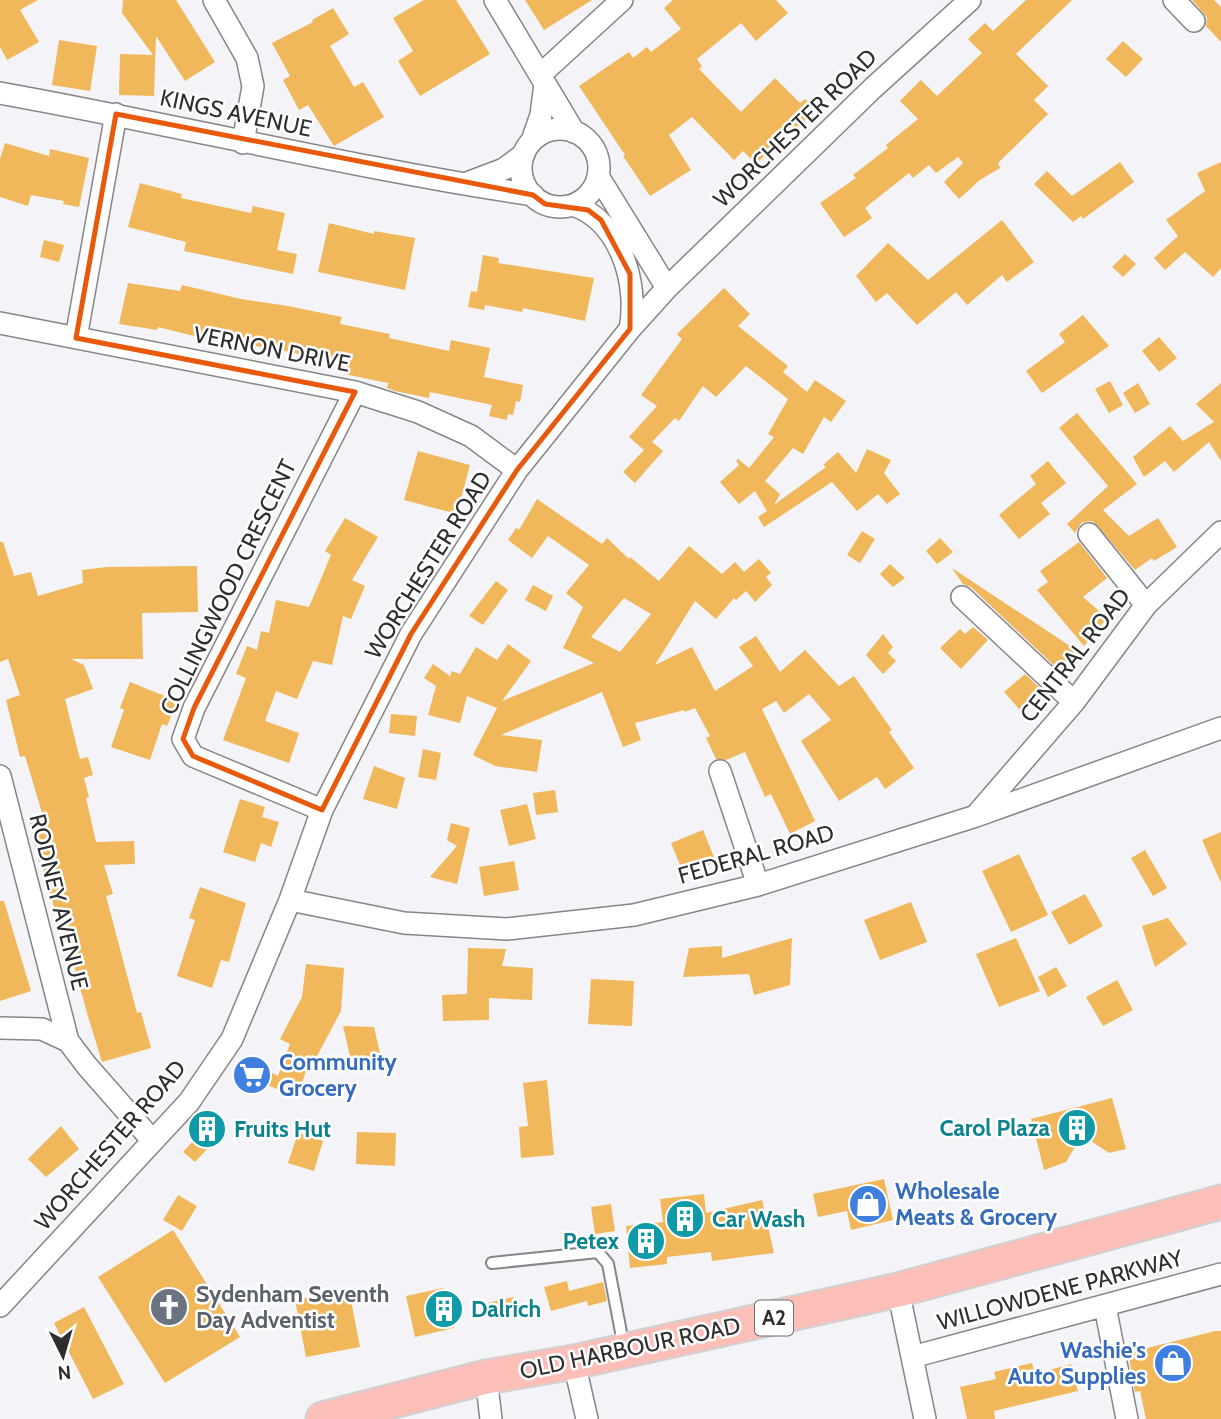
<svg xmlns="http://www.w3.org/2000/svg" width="1221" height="1419" font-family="Cabin,sans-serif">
	<rect width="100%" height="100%" fill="#f3f3f8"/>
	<path fill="#f0b85b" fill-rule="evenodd" d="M0,0H38L20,10L39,42L7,60L0,47Z
		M123,0H176L215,62L185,81L156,36L154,96L119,95L120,54L153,55L122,13Z
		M424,0H456L490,54L420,96L398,61L413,51L393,18Z
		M525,0H592L544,30Z
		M673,0H776L788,13L756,41L741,23L697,59L702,66L699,69L741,112L775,78L800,103L805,99L816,111L789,135L787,133L756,164L743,151L734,160L692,117L669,135L691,170L650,196L623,156L625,155L579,86L629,52L633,58L647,47L651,52L681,29L664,8Z
		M1026,0H1072L1016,54L1048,86L1034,100L1048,114L998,163L1000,168L980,180L959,199L944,182L963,163L958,157L936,173L929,165L913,178L909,173L865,208L872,218L844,237L820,203L856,178L853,175L888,148L886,145L918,119L900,101L921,80L937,96L982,53L968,39L985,23L993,31Z
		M1192,0H1214L1221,7V42L1206,26L1207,17Z
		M333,8L349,34L330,46L354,87L363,82L384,117L334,146L308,105L299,110L283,80L290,76L272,43L313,22L312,20Z
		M59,40L97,46L90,91L52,85Z
		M1123,41L1143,59L1126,77L1106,59Z
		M5,143L49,156L50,149L89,158L79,207L63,204L64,201L31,195L28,206L0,197V159Z
		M1120,162L1134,182L1083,219L1081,216L1073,222L1034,184L1047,171L1072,196Z
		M1221,162V268L1213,277L1185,252L1165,270L1154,258L1178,236L1166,220L1205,191L1197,173Z
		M140,183L182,194L181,198L251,213L253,206L285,213L277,250L297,254L293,274L184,251L186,242L128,227Z
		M1002,220L1034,262L1007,282L1002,275L967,305L956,292L917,325L887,293L876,302L856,276L888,243L928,280Z
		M329,223L374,234V231L415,238L405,290L318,272Z
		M44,240L64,245L59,262L40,257Z
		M1125,254L1136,264L1123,277L1112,267Z
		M483,255L499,258L498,263L594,278L585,321L523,308L522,312L485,305L484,310L468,307L471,291L477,292Z
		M128,283L180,291L182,285L241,299L288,306L342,317L340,324L390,334L389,338L449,351L451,340L490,348L484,377L523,385L520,402L516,401L513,415L508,414L507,420L489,416L492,405L430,392L429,398L395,391L387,388L388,383L344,374L346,364L280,350L218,340V342L158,327L157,330L119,324Z
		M724,288L750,314L738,326L788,366L783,372L807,392L815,380L846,401L831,422L824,417L803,454L793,448L765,481L780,494L774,505L826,467L823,465L838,452L856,473L867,449L891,460L884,473L900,494L887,504L878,494L857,511L832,482L764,527L758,517L767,511L755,491L739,504L720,482L739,465L736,460L738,459L749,468L774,437L768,434L788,399L746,366L716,397L703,386L679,421L675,418L652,442L663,451L635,483L623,472L644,450L629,437L657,406L641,395L682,339L677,334Z
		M1083,315L1109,346L1042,393L1026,371L1065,342L1059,334Z
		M1159,337L1177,358L1159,372L1142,351Z
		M1110,381L1123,405L1109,413L1095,389Z
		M1138,383L1150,404L1135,413L1123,393Z
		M1221,383V461L1209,442L1174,472L1165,461L1144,477L1133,457L1170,426L1183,441L1214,422L1196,404Z
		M1077,413L1137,484L1103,510L1129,536L1158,518L1177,547L1154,561L1152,558L1135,570L1094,522L1090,521L1081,523L1075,533L1067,524L1108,486L1059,428Z
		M418,451L470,465L457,514L404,500Z
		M1048,461L1066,483L1041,503L1050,514L1019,539L999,515L1036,484L1030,476Z
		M537,499L602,544L607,538L629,559L630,557L659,581L689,546L722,574L735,562L744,572L759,559L771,573L766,577L772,585L755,602L746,591L736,600L734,598L716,619L695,601L655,665L692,647L715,691L753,666L739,647L756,636L780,672L805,650L839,686L854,676L892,730L889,732L914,768L885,789L877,777L839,801L801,741L831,720L809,694L784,713L776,701L762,709L815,821L790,834L771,794L765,797L745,752L726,760L716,759L706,738L710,736L695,708L685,712L684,710L635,723L641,740L623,747L602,692L501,735L542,740L537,772L495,766L473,755L497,708L467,696L460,723L428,715L436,686L424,678L433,664L450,676L452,671L460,674L476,647L497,660L508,644L531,661L502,701L594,663L563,648L583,607L566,593L589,565L548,536L532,558L508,540L516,528L519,530ZM624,598L651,614L620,652L591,637Z
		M345,518L378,537L352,580L365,586L351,619L343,616L332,665L313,661L297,699L276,691L265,721L299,733L289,763L223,740L246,678L236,674L247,646L257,650L261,631L269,633L276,600L309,607L331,555L325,551Z
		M862,531L875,539L860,563L847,555Z
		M940,538L953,552L937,564L926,551Z
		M0,542H3L14,576L31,572L38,596L83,583L82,570L107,567L197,566L198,612L142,613L143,659H71L84,665L93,689L65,699L80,759L88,757L93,775L84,778L89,797L86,798L96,842L134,841L135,864L104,865L113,894L106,896L137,1013L141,1012L151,1048L102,1062L87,1013L59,910L55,911L41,861L39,862L29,820L43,816L25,756L20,757L6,700L20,695L8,659L0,662Z
		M1079,542L1107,578L1083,597L1107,618L1084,646L1037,590L1048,582L1040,571Z
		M890,564L905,578L893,587L880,574Z
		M952,568L1079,652L1074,658L1077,661L1062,673L971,587L963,584Z
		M496,581L508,590L483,625L469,616Z
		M533,585L553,596L546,611L525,600Z
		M973,627L988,640L961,669L940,648L960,629L965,634Z
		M883,634L893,647L888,653L896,661L883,674L866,655Z
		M1025,674L1041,689L1035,693L1038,696L1020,710L1004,692Z
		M130,682L177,701L167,726L162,724L150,760L111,747L124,710L120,708Z
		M391,714L417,716L415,736L389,733Z
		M423,749L441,753L436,780L418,777Z
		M374,766L405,778L397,809L363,799Z
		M555,790L558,812L536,815L533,793Z
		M240,799L265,807L262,817L279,822L271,847L261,843L255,862L223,852Z
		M527,804L536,839L509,846L500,810Z
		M451,823L470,828L457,884L430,877L457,846L447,840Z
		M703,830L716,862L684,875L671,843Z
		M1221,832V883L1202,840Z
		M1145,850L1167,888L1153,896L1131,858Z
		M1019,854L1048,915L1011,932L982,871Z
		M514,861L519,890L484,896L479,867Z
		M200,887L246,903L229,962L221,960L212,988L177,976L195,920L189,918Z
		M1085,894L1103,926L1069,945L1051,912Z
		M0,901H4L31,991L0,1001Z
		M911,902L927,942L880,960L864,920Z
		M1168,918L1187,944L1155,967L1142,926Z
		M792,938L790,985L754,995L749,974L683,977L689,948L722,946V958Z
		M1016,938L1040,991L999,1007L976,954Z
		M468,948L506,949L502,966L533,968L532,1000L489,998V1020L443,1021L442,995L467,994Z
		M306,964L344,968L341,1011L316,1058L312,1055L297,1096L261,1083L257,1091L236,1079L247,1060L278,1076L290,1044L280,1039L302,997Z
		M1056,967L1067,986L1048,997L1038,977Z
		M591,979L634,981L632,1026L588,1024Z
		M1117,980L1133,1010L1103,1026L1086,997Z
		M343,1026L374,1027L381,1058L352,1065Z
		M547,1080L554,1155L521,1158L519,1127L528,1126L523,1083Z
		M1112,1098L1126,1149L1109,1153L1082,1135L1066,1162L1044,1170L1031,1119Z
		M61,1126L79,1149L46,1177L28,1159Z
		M357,1132L396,1133L395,1166L356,1164Z
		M298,1133L323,1141L314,1171L288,1163Z
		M195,1139L207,1149L195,1162L183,1152Z
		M884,1179L893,1220L851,1230L847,1211L818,1217L813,1194Z
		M704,1194L706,1213L762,1200L774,1253L712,1261L711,1252L667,1257V1264L630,1268L626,1226L663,1222L660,1199Z
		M178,1195L197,1206L182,1231L163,1220Z
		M611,1204L615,1231L595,1234L591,1207Z
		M173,1230L240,1337L165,1383L98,1277Z
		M567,1281L569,1291L603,1282L607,1301L588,1306L587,1301L551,1311L544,1287Z
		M443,1288L454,1328L415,1337L406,1296Z
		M349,1290L360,1347L306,1357L295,1300Z
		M513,1297L516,1313L490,1319L487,1303Z
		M84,1307L124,1384L93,1399L54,1323Z
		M1215,1331H1221V1419H1146L1140,1391L1135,1392L1128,1353Z
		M1032,1363L1035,1374L1071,1364L1078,1391L994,1411L995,1419H967L960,1387L996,1379L994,1372Z"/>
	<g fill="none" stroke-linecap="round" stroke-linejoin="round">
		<defs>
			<path id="service" d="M492,1263L598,1252L608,1264L624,1348"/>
			<path id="minor" d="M214,0L247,58L253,86L243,143
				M495,0L574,132
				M1174,0L1194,21
				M540,75L622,0
				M0,93C178,125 353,168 533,195
				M521 168a39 39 0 1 1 78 0a39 39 0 1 1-78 0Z
				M532,141L541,115L545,84
				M598,176L667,288
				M467,183L504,169L524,154
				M573,205C620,221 639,283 630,329
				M0,323L355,392L418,412L471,436L517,470
				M76,338L116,114
				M1089,534L1146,605
				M962,597L1074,702
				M720,771L758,885
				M0,776L68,1041
				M322,810L193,756L183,739L194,708L355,392
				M978,813L1074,702L1146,605L1221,532
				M290,900L404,923L507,929L634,915L758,885L976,816L1221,728
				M0,1028L42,1029L68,1041L87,1066L152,1140
				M898,1290L925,1419
				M0,1306L189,1102L232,1039L290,900L322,810L411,634L517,470L630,329L667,288L873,88L970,0
				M1105,1306L1127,1419
				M912,1357L1221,1274
				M574,1362L587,1419
				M486,1377L491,1419"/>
			<path id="primary" d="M323,1419L486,1377L574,1362L898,1290L1221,1202"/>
		</defs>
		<use href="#service" stroke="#85858a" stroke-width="14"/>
		<use href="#minor" stroke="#85858a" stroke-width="24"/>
		<use href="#primary" stroke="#d1d1d1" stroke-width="37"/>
		<use href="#service" stroke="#fff" stroke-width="10"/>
		<use href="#minor" stroke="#fff" stroke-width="21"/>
		<use href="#primary" stroke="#fbbfb8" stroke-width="33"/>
	</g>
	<path fill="none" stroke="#e8590c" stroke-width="5" stroke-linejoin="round" d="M116,114L533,195L545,204L588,210L601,220L630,274V329L517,470L411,634L322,810L193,756L183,739L194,708L355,392L76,338Z"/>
	<defs>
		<symbol id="supermarket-disc" viewBox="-11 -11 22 22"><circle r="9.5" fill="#3f7fe0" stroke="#fff"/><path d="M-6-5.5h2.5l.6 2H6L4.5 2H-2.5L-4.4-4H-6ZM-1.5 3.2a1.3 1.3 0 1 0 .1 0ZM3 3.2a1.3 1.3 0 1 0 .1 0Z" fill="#fff"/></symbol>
		<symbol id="building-disc" viewBox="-11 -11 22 22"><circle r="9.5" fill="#0f9aa8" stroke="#fff"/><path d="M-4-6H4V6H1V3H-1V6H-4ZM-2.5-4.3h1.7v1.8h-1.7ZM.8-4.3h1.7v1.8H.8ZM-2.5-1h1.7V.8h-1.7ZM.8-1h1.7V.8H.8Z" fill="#fff"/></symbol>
		<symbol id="shop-disc" viewBox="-11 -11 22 22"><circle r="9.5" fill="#3f7fe0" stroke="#fff"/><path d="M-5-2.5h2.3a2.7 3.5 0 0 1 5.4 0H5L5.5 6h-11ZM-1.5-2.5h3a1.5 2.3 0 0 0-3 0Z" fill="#fff"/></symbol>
		<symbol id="church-disc" viewBox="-11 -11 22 22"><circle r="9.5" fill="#6b7280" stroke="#fff"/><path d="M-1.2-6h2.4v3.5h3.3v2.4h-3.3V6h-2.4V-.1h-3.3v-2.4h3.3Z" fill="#fff"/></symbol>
	</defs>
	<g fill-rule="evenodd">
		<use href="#supermarket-disc" x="230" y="1053" width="44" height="44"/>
		<use href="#building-disc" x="1055" y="1106" width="44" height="44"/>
		<use href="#building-disc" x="185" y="1107" width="44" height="44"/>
		<use href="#shop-disc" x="846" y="1182" width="44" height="44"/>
		<use href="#building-disc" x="663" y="1197" width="44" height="44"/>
		<use href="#building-disc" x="624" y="1219" width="44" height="44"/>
		<use href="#church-disc" x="147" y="1285" width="44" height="44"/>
		<use href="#building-disc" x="422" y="1287" width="44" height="44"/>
		<use href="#shop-disc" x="1151" y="1341" width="44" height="44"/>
	</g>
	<g text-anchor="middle" stroke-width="5" stroke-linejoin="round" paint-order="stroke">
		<rect fill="#fff" stroke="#6d6d6e" stroke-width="2" x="755" y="1300.5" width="38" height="35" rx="5"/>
		<g font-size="21" font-weight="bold" fill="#2e2e30">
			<text x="774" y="1325">A2</text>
		</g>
		<g font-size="23" fill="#2e2e30" stroke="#fff">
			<text transform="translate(236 113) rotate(12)" y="8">KINGS AVENUE</text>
			<text transform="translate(795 128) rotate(-44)" y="8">WORCHESTER ROAD</text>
			<text transform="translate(272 349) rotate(11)" y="8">VERNON DRIVE</text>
			<text transform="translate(428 565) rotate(-58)" y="8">WORCHESTER ROAD</text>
			<text transform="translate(228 587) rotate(-64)" y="8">COLLINGWOOD CRESCENT</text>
			<text transform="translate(1075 655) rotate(-52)" y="8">CENTRAL ROAD</text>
			<text transform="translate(756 854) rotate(-16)" y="8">FEDERAL ROAD</text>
			<text transform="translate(59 902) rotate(76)" y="8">RODNEY AVENUE</text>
			<text transform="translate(110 1145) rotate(-49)" y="8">WORCHESTER ROAD</text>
			<text transform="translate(1060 1290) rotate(-15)" y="8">WILLOWDENE PARKWAY</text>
			<text transform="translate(630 1348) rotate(-12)" y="8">OLD HARBOUR ROAD</text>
		</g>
		<g font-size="23" font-weight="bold" fill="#366cbe" stroke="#fff" text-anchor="start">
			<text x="279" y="1070">Community<tspan x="279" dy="26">Grocery</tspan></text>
			<text x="895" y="1199">Wholesale<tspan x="895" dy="26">Meats &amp; Grocery</tspan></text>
			<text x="1146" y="1358" text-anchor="end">Washie's<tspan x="1146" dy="26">Auto Supplies</tspan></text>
		</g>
		<g font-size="23" font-weight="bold" fill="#0d838f" stroke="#fff" text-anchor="start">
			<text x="1050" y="1136" text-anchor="end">Carol Plaza</text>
			<text x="234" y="1137">Fruits Hut</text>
			<text x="712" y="1227">Car Wash</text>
			<text x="619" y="1249" text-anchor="end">Petex</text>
			<text x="471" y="1317">Dalrich</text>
		</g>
		<g font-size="23" font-weight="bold" fill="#5b616d" stroke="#fff" text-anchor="start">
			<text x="196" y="1302">Sydenham Seventh<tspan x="196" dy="26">Day Adventist</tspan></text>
		</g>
	</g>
	<g transform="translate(63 1356) rotate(175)" stroke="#ffffff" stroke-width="5" paint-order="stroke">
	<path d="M0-5L12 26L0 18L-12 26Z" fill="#2e2e30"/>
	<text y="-10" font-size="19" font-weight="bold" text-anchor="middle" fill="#2e2e30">N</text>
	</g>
</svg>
